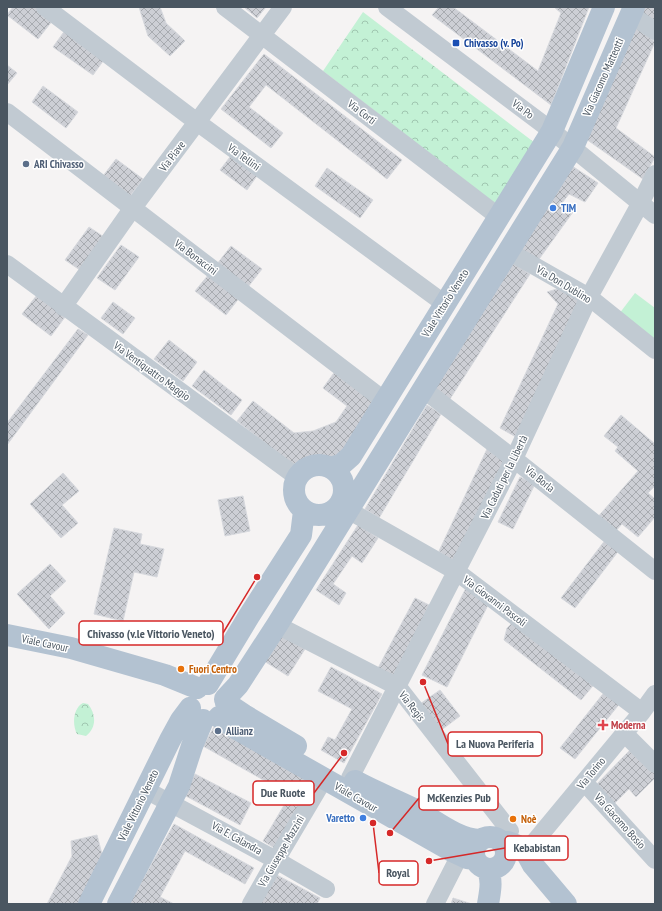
<svg xmlns="http://www.w3.org/2000/svg" width="662" height="911" font-family="'PT Sans Narrow',sans-serif">
	<defs>
		<pattern id="park-crowns" width="20" height="18" patternUnits="userSpaceOnUse"><rect width="20" height="18" fill="#c3f1d5"/><path d="M2 6a3 3 0 1 1 6 0M12 15a3 3 0 1 1 6 0" fill="none" stroke="#a0c6b0"/></pattern>
		<pattern id="building-cross-hatch" width="8" height="8" patternUnits="userSpaceOnUse"><rect width="8" height="8" fill="#cdcfd5"/><path d="M0 0l8 8M0 8l8-8" fill="none" stroke="#a8abb0"/></pattern>
	</defs>
	<rect width="100%" height="100%" fill="#f5f3f3"/>
	<path fill="url(#park-crowns)" d="M363,12L539,146L502,209L323,71Z
		M83,703L88,704C96,714 97,727 86,736L77,734C72,725 73,708 83,703Z"/>
	<path fill="#c3f1d5" d="M635,293L655,308V340L619,314Z"/>
	<path fill="url(#building-cross-hatch)" stroke="#d7d9de" d="M13,7H37L53,20L38,39L7,15Z
		M139,7H160L166,23L185,41L170,56L148,36Z
		M244,7H266L257,18Z
		M439,7H453L538,71L561,13L554,7H589L551,105L432,15Z
		M642,7H655V27L638,16Z
		M635,26L655,42L616,128L655,157L643,179L586,139Z
		M66,29L106,57L93,75L53,47Z
		M264,54L402,160L387,179L266,85L249,107L283,133L271,148L221,109Z
		M7,65L17,73L7,85Z
		M43,86L78,112L66,128L32,102Z
		M233,153L259,173L247,190L220,170Z
		M116,159L143,179L130,196L103,176Z
		M572,166L598,183L585,202L569,194L562,203L573,212L537,262L517,250Z
		M327,168L373,200L360,218L315,186Z
		M89,227L107,239L83,272L65,260Z
		M121,245L139,257L115,290L97,278Z
		M231,246L262,269L248,287L217,264Z
		M513,263L530,274L448,402L431,390Z
		M209,274L240,297L226,315L195,291Z
		M560,288L583,301L516,437L500,428L558,304L547,292Z
		M37,295L65,317L51,336L22,314Z
		M113,302L135,318L123,334L101,318Z
		M78,329L88,335L7,445V423Z
		M169,340L197,362L183,381L154,359Z
		M204,370L242,400L231,415L192,386Z
		M336,370L379,401L339,456L294,466L237,421L253,401L294,433L313,431L336,422L347,406L323,388Z
		M427,405L441,414L379,518L365,509Z
		M621,415L655,444V486L648,493L655,499V517L638,537L622,524L613,534L596,519L638,471L615,451L618,447L604,436Z
		M487,449L505,463L455,564L439,551Z
		M63,473L79,491L62,505L78,523L61,538L30,504Z
		M520,477L535,484L513,529L498,522Z
		M243,496L250,531L225,536L218,500Z
		M358,525L378,538L362,563L352,556L333,584L346,593L339,605L316,590Z
		M114,528L142,534L140,544L164,549L157,577L134,572L123,621L94,614Z
		M606,539L620,549L575,608L561,598Z
		M50,564L66,581L50,596L65,613L49,629L17,594Z
		M468,584L489,603L447,687L422,675Z
		M415,598L431,606L394,679L377,670Z
		M515,620L597,681L581,700L504,640L507,628Z
		M281,634L305,649L288,676L264,661Z
		M331,667L382,694L344,763L321,750L328,737L335,740L352,709L318,691Z
		M440,690L460,716L440,731L420,704Z
		M606,690L621,702L575,759L560,748Z
		M214,727H221L318,782L278,850L263,841L290,795L203,746Z
		M630,750L655,774V778L636,797L629,789L611,807L592,789Z
		M195,774L251,803L240,825L184,795Z
		M174,824L254,868L245,884L185,851L160,897L174,904H129Z
		M97,835L103,858L78,904H47L72,856L71,841Z
		M275,874L320,898L317,904H259Z
		M453,898L472,904H451Z"/>
	<g fill="none" stroke-linecap="round" stroke-linejoin="round">
		<path stroke="#c1cad2" stroke-width="18" d="M45,7L197,122L445,304
			M225,7L499,217
			M387,7L552,131L655,215
			M630,14L655,31
			M7,112L385,401
			M508,251L589,297L655,350
			M7,264L297,477
			M63,307L132,209L283,7
			M423,389L514,459L655,571
			M339,505L457,572L642,712
			M277,625L398,687L510,831
			M624,733L655,764
			M350,778L514,459L589,297L640,204L655,174
			M584,782L655,860
			M146,790L276,860L326,889
			M526,852L642,712L655,694
			M251,904L276,860L324,779
			M435,904L460,855"/>
		<path stroke="#b3c2d1" stroke-width="22" d="M294 490a25 25 0 1 1 50 0a25 25 0 1 1-50 0Z
			M331,468L342,464L351,456L552,131L604,7
			M7,635L71,648L165,675L197,688
			M208,684L249,616L301,535L304,511
			M225,699L238,685L277,625L573,147L634,7
			M226,703L244,715L296,746
			M219,717L235,728L450,850L467,858L475,859
			M355,781C375,792 396,800 416,810C436,821 457,839 480,840
			M474 853a16 16 0 1 1 32 0a16 16 0 1 1-32 0Z
			M501,842H508L516,845L526,852L533,865L566,904
			M487,869C493,880 490,892 488,904
			M89,904L170,740L181,720L190,708
			M118,904L179,786L192,746L203,720"/>
	</g>
	<rect fill="#1a4fb4" stroke="#fff" stroke-width="1.5" x="452" y="39" width="8" height="8" rx="2"/>
	<g fill="#5c6f8a" stroke="#fff" stroke-width="1.5">
		<circle cx="26" cy="164" r="4"/>
		<circle cx="218" cy="731" r="4"/>
	</g>
	<g fill="#3f7fe0" stroke="#fff" stroke-width="1.5">
		<circle cx="553" cy="208" r="4"/>
		<circle cx="363" cy="818" r="4"/>
	</g>
	<g fill="#e8710a" stroke="#fff" stroke-width="1.5">
		<circle cx="181" cy="669" r="4"/>
		<circle cx="513" cy="819" r="4"/>
	</g>
	<path fill="#e0444e" stroke="#fff" stroke-width="1.5" d="M601 719h4v4h4v4h-4v4h-4v-4h-4v-4h4z"/>
	<g text-anchor="middle" stroke-width="3" stroke-linejoin="round" paint-order="stroke">
		<g font-size="11" font-weight="bold" fill="#164399" stroke="#fff" text-anchor="start">
			<text x="464" y="47">Chivasso (v. Po)</text>
		</g>
		<g font-size="11" fill="#4a5661" stroke="#fff">
			<text transform="translate(603 77) rotate(-66)" y="4">Via Giacomo Matteotti</text>
			<text transform="translate(523 109) rotate(37)" y="4">Via Po</text>
			<text transform="translate(362 112) rotate(37)" y="4">Via Corti</text>
			<text transform="translate(172 156) rotate(-53)" y="4">Via Piave</text>
			<text transform="translate(244 157) rotate(36)" y="4">Via Tellini</text>
			<text transform="translate(196 257) rotate(37)" y="4">Via Bonaccini</text>
			<text transform="translate(564 284) rotate(31)" y="4">Via Don Dublino</text>
			<text transform="translate(445 303) rotate(-58)" y="4">Viale Vittorio Veneto</text>
			<text transform="translate(152 371) rotate(36)" y="4">Via Ventiquattro Maggio</text>
			<text transform="translate(504 477) rotate(-64)" y="4">Via Caduti per la Libertà</text>
			<text transform="translate(540 479) rotate(39)" y="4">Via Borla</text>
			<text transform="translate(495 601) rotate(37)" y="4">Via Giovanni Pascoli</text>
			<text transform="translate(45 643) rotate(12)" y="4">Viale Cavour</text>
			<text transform="translate(412 706) rotate(52)" y="4">Via Regis</text>
			<text transform="translate(591 773) rotate(-51)" y="4">Via Torino</text>
			<text transform="translate(356 797) rotate(30)" y="4">Viale Cavour</text>
			<text transform="translate(138 805) rotate(-64)" y="4">Viale Vittorio Veneto</text>
			<text transform="translate(620 821) rotate(48)" y="4">Via Giacomo Bosio</text>
			<text transform="translate(237 838) rotate(29)" y="4">Via E. Calandra</text>
			<text transform="translate(281 851) rotate(-60)" y="4">Via Giuseppe Mazzini</text>
		</g>
		<g font-size="11" font-weight="bold" fill="#4e5e75" stroke="#fff" text-anchor="start">
			<text x="34" y="168">ARI Chivasso</text>
			<text x="226" y="735">Allianz</text>
		</g>
		<g font-size="11" font-weight="bold" fill="#366cbe" stroke="#fff" text-anchor="start">
			<text x="561" y="212">TIM</text>
			<text x="355" y="822" text-anchor="end">Varetto</text>
		</g>
		<g font-size="11" font-weight="bold" fill="#c56008" stroke="#fff" text-anchor="start">
			<text x="189" y="673">Fuori Centro</text>
			<text x="521" y="823">Noè</text>
		</g>
		<g font-size="11" font-weight="bold" fill="#be3a42" stroke="#fff" text-anchor="start">
			<text x="611" y="729">Moderna</text>
		</g>
	</g>
	<path fill="none" stroke="#d62828" stroke-width="1.5" d="M257 577L223 633M423 682L448 744M344 753L314 793M390 833L419 798M429 861L505 848M373 823L379 873"/>
	<g fill="#d62828" stroke="#fff" stroke-width="1.5">
		<circle cx="257" cy="577" r="4"/>
		<circle cx="423" cy="682" r="4"/>
		<circle cx="344" cy="753" r="4"/>
		<circle cx="390" cy="833" r="4"/>
		<circle cx="429" cy="861" r="4"/>
		<circle cx="373" cy="823" r="4"/>
	</g>
	<g fill="#fff" stroke="#d62828" stroke-width="1.5">
		<rect x="79" y="621" width="144" height="24" rx="4"/>
		<rect x="448" y="732" width="94" height="24" rx="4"/>
		<rect x="253" y="781" width="61" height="24" rx="4"/>
		<rect x="419" y="786" width="79" height="24" rx="4"/>
		<rect x="505" y="836" width="63" height="24" rx="4"/>
		<rect x="379" y="861" width="39" height="24" rx="4"/>
	</g>
	<g font-size="12" text-anchor="middle" font-weight="bold" fill="#4a5661">
		<text x="151" y="638">Chivasso (v.le Vittorio Veneto)</text>
		<text x="495" y="748">La Nuova Periferia</text>
		<text x="283" y="797">Due Ruote</text>
		<text x="459" y="802">McKenzies Pub</text>
		<text x="537" y="852">Kebabistan</text>
		<text x="398" y="877">Royal</text>
	</g>
	<rect width="662" height="911" fill="none" stroke="#4a5661" stroke-width="16"/>
</svg>
